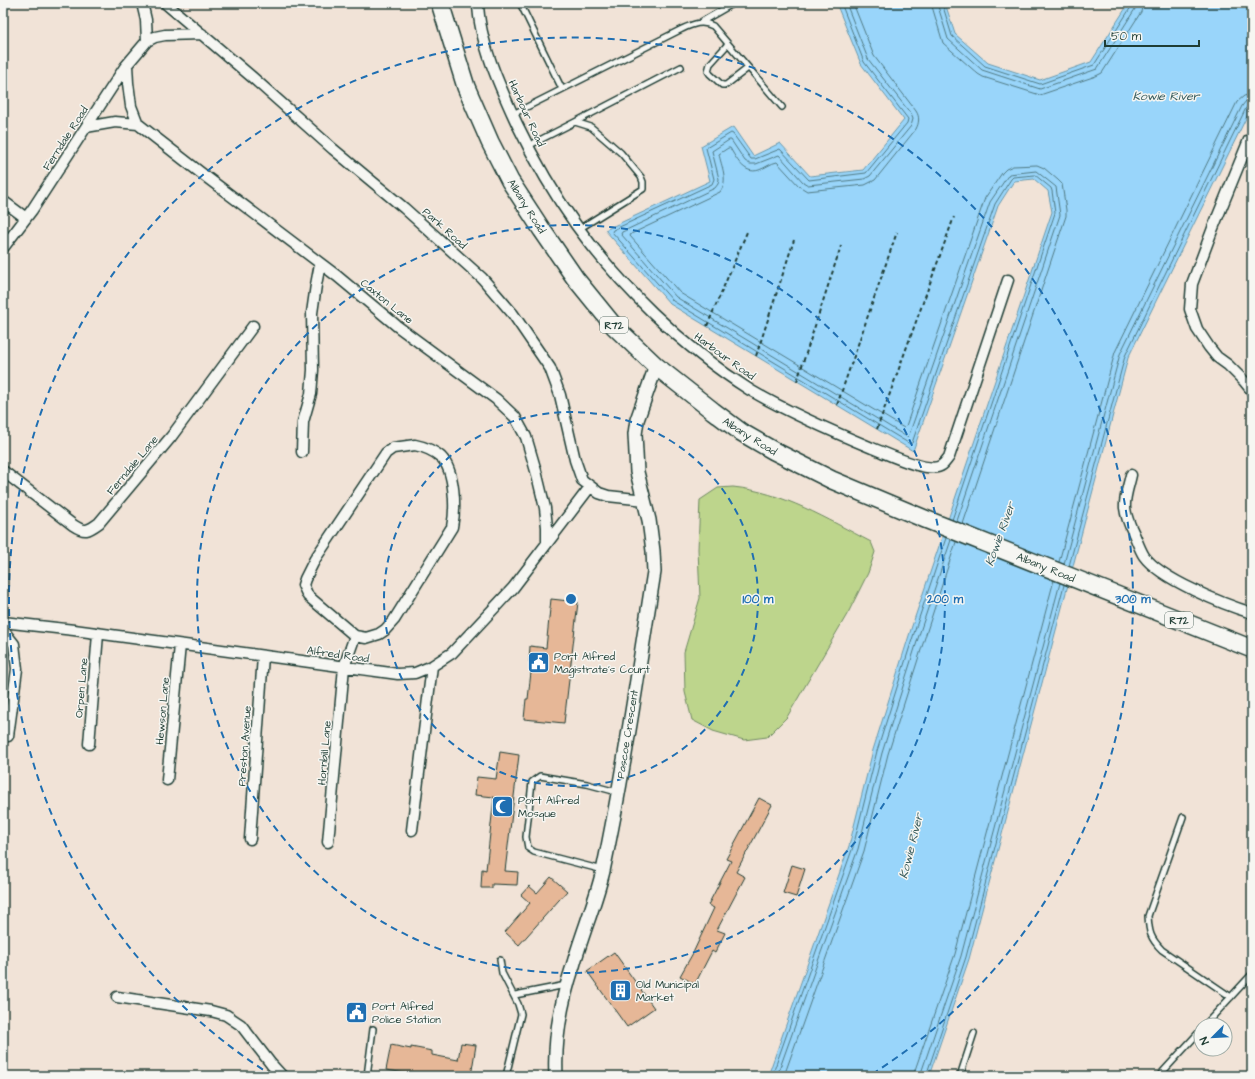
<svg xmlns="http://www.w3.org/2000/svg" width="1255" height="1079" font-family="'Architects Daughter',sans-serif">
	<rect width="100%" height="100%" fill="#f1e3d7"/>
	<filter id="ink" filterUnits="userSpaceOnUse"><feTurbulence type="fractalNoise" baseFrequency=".025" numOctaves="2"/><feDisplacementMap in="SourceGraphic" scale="8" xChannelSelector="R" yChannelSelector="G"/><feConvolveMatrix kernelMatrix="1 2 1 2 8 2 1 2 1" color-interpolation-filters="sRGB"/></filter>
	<g filter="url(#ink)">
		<path fill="#bdd58c" stroke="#6e8960" d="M733,487C783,492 827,519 871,542L875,552L868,573L849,611L787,717L767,737L744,740L713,731L692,720L685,692L684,652L700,598L698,549L700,500L718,488Z"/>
		<path fill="#99d5fa" stroke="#6898ab" d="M836,3H945L955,34L988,63L1040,80L1091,62L1129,3H1252V106L1128,358L969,959L929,1076H768L849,846L873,750L912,626L1052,212L1048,191L1034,179L1014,181L998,206L913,451L670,304L605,230L710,181L701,146L733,127L753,156L780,143L810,176L863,170L904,120L861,64Z"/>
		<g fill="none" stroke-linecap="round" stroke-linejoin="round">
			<path stroke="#507a83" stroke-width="1" d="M841,3L864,62L908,119L907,123L866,173L809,180L780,149L755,159H751L733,134L731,133L706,148L714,179L712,184L613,230L612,232L673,301L910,444L912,443L995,204L1011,179L1013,177L1035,175L1051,188L1052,191L1055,213L952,520
				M846,3L868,59L911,114L913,119L911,126L870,176L864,179L808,185L803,182L779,155L756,164H750L745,161L731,140H729L712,151L719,179L718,184L715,188L622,232L621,234L676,297L907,437L909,435L990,202L1009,174L1036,171L1056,187L1060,215L957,521
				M853,3L874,56L916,111C920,117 919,123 916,129L875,180L865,185L807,191L799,186L777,162C771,163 765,168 759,170C744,175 736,158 730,148H728L719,154C721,166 729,180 720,192L631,234L630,236L680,293L904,428L906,426L985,198L1002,173L1006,169L1013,166L1037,165L1044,168L1058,180L1062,184L1066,210V216L963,524
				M931,3L943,43L978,74L983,77L1040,95L1096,76L1102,73L1141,12L1143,3
				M937,3L948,39L982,70L1040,89L1097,69L1135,9L1137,3
				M942,3L952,36L985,66L1040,84L1094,65L1131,7L1132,3
				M1059,562L1115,352L1237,102L1244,96L1252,94
				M1064,564L1120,354L1242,106L1246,101L1252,100
				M1069,566L1125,356L1246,108L1249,105H1252
				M772,1076L853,847L877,751L916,627L946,538
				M777,1076L858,849L882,753L921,629L951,540
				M784,1076L864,851L888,754L927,631L956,542
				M914,1076L915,1070L955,954L1054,580
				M920,1076L961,956L1060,583
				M926,1076L966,957L1064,585"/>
		</g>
		<path fill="#e6b797" stroke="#1f3d34" d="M551,599L578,602L564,723L524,719L526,699H528L532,663L529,662L530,646L546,648Z
			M500,752L519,755L505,871L518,872L517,885L492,884V888H481L482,869L486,870L494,797L475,795L477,777L496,779Z
			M759,798L772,805L736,872L745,877L717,930L725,933L715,953L712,951L695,984L680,976L693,953L714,908L708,905L731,861L726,859Z
			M792,865L805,869L796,897L783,893Z
			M551,877L567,891L519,945L505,932L530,903L521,895L529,886L537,893Z
			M614,952L654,1008L627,1027L587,971Z
			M461,1043L476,1045L471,1076H426L386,1070L391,1045L411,1049V1047L432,1051V1055L458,1060Z"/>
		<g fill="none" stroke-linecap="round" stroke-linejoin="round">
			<defs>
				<path id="service" d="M520,3L562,89
					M701,22L734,3
					M728,44L710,64L708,71L710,74L722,85H726L748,68
					M513,114L682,29C693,24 702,20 713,26L782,107
					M575,122L681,67
					M528,146L575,122L591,127L621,153L641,177L643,182V189L579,229
					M1183,817L1148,916C1149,932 1150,938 1162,950L1231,997
					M603,870L534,852L528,848L526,837L532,782L540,776L587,784L617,792
					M500,960L502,973L518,1004L521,1014L506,1076
					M515,995L566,985
					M1205,1025L1252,974
					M367,1076L373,1029
					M960,1076L974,1033
					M1159,1076L1201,1030"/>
				<path id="minor" d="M142,3L146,20L147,41
					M165,3L252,77L333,149L404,208L482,278L513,314L550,368L560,395L575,460L582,480L599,493L608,496L645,500
					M478,3C479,42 501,89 517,124C553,199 593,255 653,313C683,342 715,368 750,390C789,413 831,431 872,448C886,453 930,475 942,465C945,463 947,459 949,457L1008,280
					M127,65L128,83L131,106L138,124L201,173L337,276L397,326L496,399L515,417L526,437L536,471L545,508L547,527V543
					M86,127L115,122L138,124
					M1249,140L1213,228L1192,284L1190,309L1197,329L1209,347L1217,357L1228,365L1244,381L1252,391
					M3,201L26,218
					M3,248L32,210L125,67L147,41L155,37L165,35L202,34
					M415,445C425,447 433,450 441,457C455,471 456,508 452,527L394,620L385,630L379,634L366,638L355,636L308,596L303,585L305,579L315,559L386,453L393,448Z
					M302,452L303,422L311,394L313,370L312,313L316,285L320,264
					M3,471L73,525C85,533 88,531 99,523L171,437L253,326
					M1131,475C1129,485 1124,497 1125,508C1126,517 1130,526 1134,534C1137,541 1140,550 1144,556C1160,579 1225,605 1252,613
					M3,622L74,630L398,674L415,673L432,666L452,653L513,588L590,487
					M3,630L14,644L17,669L8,736
					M89,744L98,634
					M167,780L180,645
					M412,830L432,666
					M250,839L263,656
					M328,842L344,667L355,636
					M117,997L211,1011L226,1015L241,1025L271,1064L282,1076"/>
				<path id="tertiary" d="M556,1076C554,1038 561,1002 573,966C582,934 595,904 603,871C624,772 638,672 654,572L653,551L649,520L637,472L635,434L637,420L656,366"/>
				<path id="primary" d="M440,3L466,87L490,142L510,181L542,230L575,278L614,326L656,366L713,411L741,432L774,451L832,480L925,519L1252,649"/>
			</defs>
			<use href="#service" stroke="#1f3d34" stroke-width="8"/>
			<use href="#minor" stroke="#1f3d34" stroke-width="13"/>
			<use href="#tertiary" stroke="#1f3d34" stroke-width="16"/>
			<use href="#primary" stroke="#1f3d34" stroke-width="20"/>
			<path stroke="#1f3d34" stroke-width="2" stroke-dasharray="4 3" stroke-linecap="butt" d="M707,326L747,232
				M756,356L794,240
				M797,381L841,246
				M837,405L897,232
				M877,429L954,217"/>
			<use href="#service" stroke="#f6f6f2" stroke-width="5"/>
			<use href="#minor" stroke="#f6f6f2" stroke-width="10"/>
			<use href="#tertiary" stroke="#f6f6f2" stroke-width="13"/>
			<use href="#primary" stroke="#f6f6f2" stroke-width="17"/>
		</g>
	</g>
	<g fill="none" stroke="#1f6fb2" stroke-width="2" stroke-dasharray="7 5">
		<circle cx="571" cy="599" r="187"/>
		<circle cx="571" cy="599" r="374"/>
		<path d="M273 1076A562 562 0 1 1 869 1076"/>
	</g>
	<defs>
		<symbol id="civic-square" viewBox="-11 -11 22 22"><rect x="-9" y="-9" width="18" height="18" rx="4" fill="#1f6fb2" stroke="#f6f6f2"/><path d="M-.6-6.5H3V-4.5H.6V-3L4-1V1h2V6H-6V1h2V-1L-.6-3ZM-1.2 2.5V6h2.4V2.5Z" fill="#fff"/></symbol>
		<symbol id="mosque-square" viewBox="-11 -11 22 22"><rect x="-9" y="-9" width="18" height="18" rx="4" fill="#1f6fb2" stroke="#f6f6f2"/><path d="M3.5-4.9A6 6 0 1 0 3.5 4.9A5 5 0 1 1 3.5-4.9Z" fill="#fff"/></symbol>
		<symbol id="building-square" viewBox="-11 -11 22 22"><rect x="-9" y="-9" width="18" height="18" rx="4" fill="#1f6fb2" stroke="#f6f6f2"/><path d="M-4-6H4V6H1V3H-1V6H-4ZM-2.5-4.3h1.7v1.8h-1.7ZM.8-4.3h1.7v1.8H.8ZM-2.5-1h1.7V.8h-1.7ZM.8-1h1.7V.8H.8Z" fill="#fff"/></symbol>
	</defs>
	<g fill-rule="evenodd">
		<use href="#civic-square" x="526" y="650" width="25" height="25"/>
		<use href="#mosque-square" x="490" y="794" width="25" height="25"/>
		<use href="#building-square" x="608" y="978" width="25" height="25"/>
		<use href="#civic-square" x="344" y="1000" width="25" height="25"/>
	</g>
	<g text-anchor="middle" stroke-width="3" stroke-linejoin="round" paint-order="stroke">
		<g fill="#f6f6f2" stroke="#60746d" stroke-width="1">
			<rect x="600" y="317" width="28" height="16" rx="3"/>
			<rect x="1165" y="612" width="28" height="16" rx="3"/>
		</g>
		<g font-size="10" font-weight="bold" fill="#1f3d34">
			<text x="614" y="329">R72</text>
			<text x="1179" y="624">R72</text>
		</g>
		<g font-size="11" fill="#1f3d34" stroke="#f6f6f2">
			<text transform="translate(527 113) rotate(65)" y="4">Harbour Road</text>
			<text transform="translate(65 138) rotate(-57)" y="4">Ferndale Road</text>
			<text transform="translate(527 206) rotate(58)" y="4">Albany Road</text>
			<text transform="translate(445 228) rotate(42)" y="4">Park Road</text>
			<text transform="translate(387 301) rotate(39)" y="4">Caxton Lane</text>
			<text transform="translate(725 356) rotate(36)" y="4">Harbour Road</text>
			<text transform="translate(750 436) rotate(32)" y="4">Albany Road</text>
			<text transform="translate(132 465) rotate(-50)" y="4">Ferndale Lane</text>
			<text transform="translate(1046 567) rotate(22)" y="4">Albany Road</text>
			<text transform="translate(338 654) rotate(8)" y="4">Alfred Road</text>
			<text transform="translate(81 688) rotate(-85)" y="4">Orpen Lane</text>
			<text transform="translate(162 711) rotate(-85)" y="4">Hewson Lane</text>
			<text transform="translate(627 734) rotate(-81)" y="4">Pascoe Crescent</text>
			<text transform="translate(244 746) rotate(-86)" y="4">Preston Avenue</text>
			<text transform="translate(324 753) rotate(-85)" y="4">Hornbill Lane</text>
		</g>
		<g font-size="11" fill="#1f3d34" stroke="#f6f6f2" text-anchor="start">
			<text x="554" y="660">Port Alfred<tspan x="554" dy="13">Magistrate's Court</tspan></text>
			<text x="518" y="804">Port Alfred<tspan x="518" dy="13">Mosque</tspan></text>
			<text x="636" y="988">Old Municipal<tspan x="636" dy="13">Market</tspan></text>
			<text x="372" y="1010">Port Alfred<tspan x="372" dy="13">Police Station</tspan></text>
		</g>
		<g font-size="12" font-style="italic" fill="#375b5c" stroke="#f6f6f2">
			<text x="1166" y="100">Kowie River</text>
			<text transform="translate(1000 534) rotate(-70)" y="4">Kowie River</text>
			<text transform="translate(911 846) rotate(-76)" y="4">Kowie River</text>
		</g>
	</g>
	<circle cx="571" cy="599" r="6" fill="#1f6fb2" stroke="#f6f6f2" stroke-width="2"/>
	<g font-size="12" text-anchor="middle" font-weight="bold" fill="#1f6fb2" stroke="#f6f6f2" stroke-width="3" stroke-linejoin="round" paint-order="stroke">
		<text x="758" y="603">100 m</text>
		<text x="945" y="603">200 m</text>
		<text x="1133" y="603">300 m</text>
	</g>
	<rect width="1255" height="1079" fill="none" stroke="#f6f6f2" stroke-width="16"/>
	<rect x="8" y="8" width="1239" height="1063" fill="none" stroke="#1f3d34" stroke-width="1.5" filter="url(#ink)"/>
	<g transform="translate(1213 1037) rotate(246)"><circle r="19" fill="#f6f6f2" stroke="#a0aca6"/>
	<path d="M0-3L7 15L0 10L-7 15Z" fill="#1f6fb2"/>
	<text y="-6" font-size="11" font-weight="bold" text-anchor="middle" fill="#1f3d34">N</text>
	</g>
	<path d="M1105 40v6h94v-6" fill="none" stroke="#1f3d34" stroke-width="2"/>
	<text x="1111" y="40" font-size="12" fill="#1f3d34" stroke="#f6f6f2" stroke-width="3" paint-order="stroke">50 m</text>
</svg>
